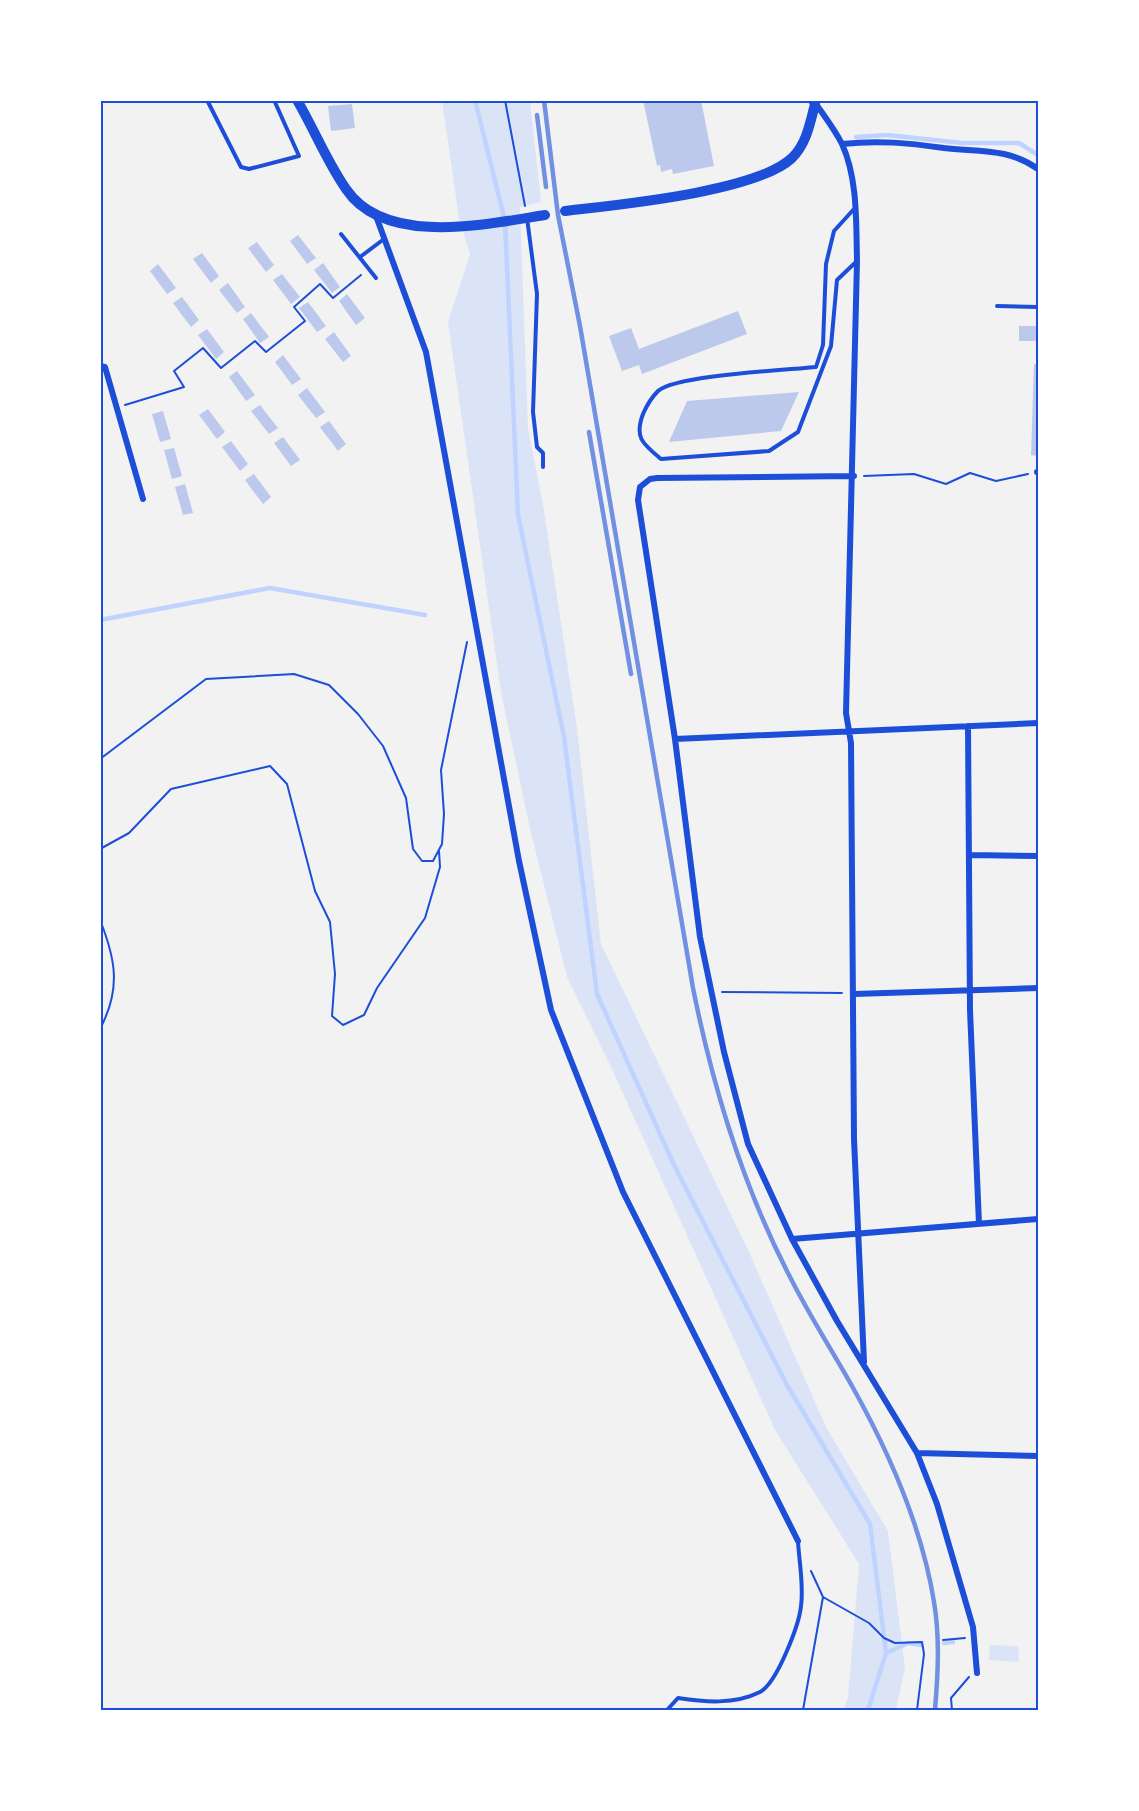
<svg xmlns="http://www.w3.org/2000/svg" width="1139" height="1811" font-family="Montserrat,sans-serif">
	<rect width="100%" height="100%" fill="#f2f2f2"/>
	<path fill="#dbe4f7" d="M442,101H530L541,202L520,207L528,429L543,504L577,728L601,944L749,1252L826,1427L888,1531L905,1668L896,1710H843L848,1697L859,1564L775,1430L611,1067L567,977L530,829L501,692L448,322L470,254L459,218Z
		M990,1645L1018,1646L1019,1662L989,1660Z"/>
	<g fill="none" stroke-linecap="round" stroke-linejoin="round">
		<path stroke="#bfd3fe" stroke-width="4.5" d="M475,100L505,221L518,515L564,737L597,994L674,1165L787,1385L870,1524L886,1653L868,1710
			M856,137L887,135L962,143H1019L1038,155
			M100,620L270,588L425,615
			M944,1643L953,1642
			M886,1653L908,1643L921,1645"/>
	</g>
	<path fill="#bdc9ec" d="M643,100H701L714,166L673,174L672,169L661,172L660,165L657,166Z
		M352,104L355,128L331,131L328,106Z
		M298,235L316,258L307,264L290,241Z
		M257,242L274,265L266,272L248,248Z
		M202,253L219,276L211,283L193,259Z
		M323,263L340,287L332,293L314,270Z
		M158,264L176,288L167,294L150,271Z
		M282,274L300,297L291,304L273,280Z
		M228,283L245,307L237,313L219,290Z
		M347,294L365,318L356,325L339,301Z
		M182,297L199,320L191,327L173,303Z
		M308,302L326,326L317,332L299,308Z
		M738,311L747,334L642,374L639,365L622,371L609,336L631,328L639,349Z
		M251,313L269,337L260,343L243,319Z
		M1019,326H1038V341H1019Z
		M207,329L224,352L216,359L198,335Z
		M334,332L351,356L343,362L325,339Z
		M283,355L301,379L292,385L275,362Z
		M1034,364H1038V456L1031,455Z
		M237,371L255,395L246,401L229,377Z
		M307,388L325,412L316,418L298,395Z
		M799,392L781,431L669,442L687,401Z
		M260,405L278,428L269,434L251,411Z
		M208,409L225,432L217,439L199,415Z
		M163,411L171,439L160,442L152,414Z
		M329,421L346,444L338,451L320,427Z
		M283,437L300,460L291,466L274,443Z
		M231,441L248,464L240,471L222,447Z
		M174,448L182,476L172,479L164,450Z
		M254,474L271,497L263,504L245,480Z
		M185,484L193,513L183,515L175,487Z"/>
	<g fill="none" stroke-linecap="round" stroke-linejoin="round">
		<path stroke="#1d4ed8" stroke-width="2" d="M505,100L525,206
			M125,405L184,387L174,371L203,348L221,368L255,341L266,352L305,321L294,307L320,284L333,298L361,275
			M864,476L914,474L946,484L970,473L996,481L1028,474
			M100,759L206,679L294,674L329,685L358,714L383,746L406,798L413,849L422,861H433L442,844L444,814L441,770L467,642
			M100,849L129,833L171,789L270,766L287,784L315,891L330,922L335,974L332,1016L343,1025L364,1015L377,988L425,918L440,867L439,851
			M100,920C116,960 121,989 100,1029
			M722,992L842,993
			M823,1597L869,1623L884,1638L895,1643L922,1642L924,1654L917,1710
			M943,1640L965,1638
			M803,1710L823,1597L811,1571
			M952,1710L951,1698L969,1677"/>
		<path stroke="#1d4ed8" stroke-width="4" d="M207,100L241,167L249,169L299,156L274,100
			M854,209L834,231L826,264L823,345L816,367C788,370 675,375 658,391C652,397 646,407 643,414C634,438 643,444 661,459L769,451L798,432L831,346L837,280L857,261
			M527,218L537,294L533,412L537,447L543,453V467
			M341,234L376,278
			M360,257L384,239
			M997,306L1038,307
			M667,1710L678,1698C704,1702 734,1705 760,1692C777,1683 799,1625 801,1606C804,1586 799,1561 798,1541"/>
		<path stroke="#1d4ed8" stroke-width="6" d="M816,104C825,117 835,130 842,144C858,179 856,223 857,261L846,713L851,743L854,1139L864,1362
			M842,144C879,140 908,143 944,148C979,152 1009,148 1038,169
			M376,216L426,352L519,861L551,1010L623,1192L798,1541
			M100,366L105,367L143,499
			M1037,472H1038
			M854,476L657,478L650,479L640,487L638,500L675,739L700,937L724,1052L748,1144L792,1239L837,1321L917,1453L937,1504L973,1627L977,1673
			M968,726L970,1010L979,1224
			M675,739L1038,723
			M971,855L1038,856
			M854,994L1038,988
			M792,1239L1038,1219
			M917,1453L1038,1456"/>
		<path stroke="#1d4ed8" stroke-width="10" d="M297,100C314,129 327,162 346,189C385,247 487,224 545,215
			M565,211C616,205 756,192 792,158C807,143 810,123 815,104L813,100"/>
		<path stroke="#7290e2" stroke-width="4.5" d="M544,100L558,215L580,326L693,988C713,1088 742,1184 789,1275C808,1313 831,1349 852,1386C889,1452 922,1527 934,1602C940,1637 938,1674 935,1710
			M537,115L546,187
			M589,432L631,674"/>
	</g>
	<rect width="1139" height="1811" fill="none" stroke="#ffffff" stroke-width="204"/>
	<rect x="102" y="102" width="935" height="1607" fill="none" stroke="#1d4ed8" stroke-width="2"/>
</svg>
